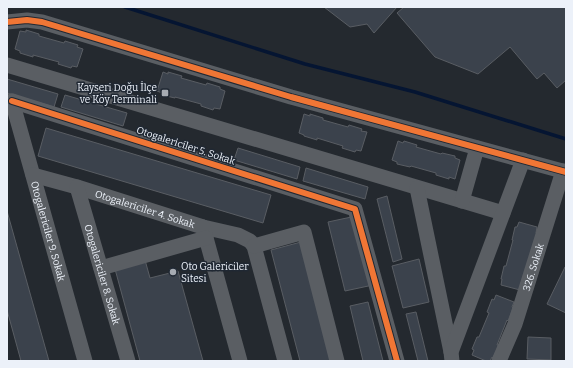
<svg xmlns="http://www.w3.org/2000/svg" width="573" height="368" font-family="Bitter,serif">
	<rect width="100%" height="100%" fill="#24292f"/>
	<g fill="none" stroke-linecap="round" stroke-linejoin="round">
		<path stroke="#051532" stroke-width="3.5" d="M125,7L305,64L415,92L566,139"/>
	</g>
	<path fill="#3b424c" stroke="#595d63" d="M324,7H397L374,33L367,24L350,27Z
		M404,7H566V80L557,88L544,73L537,79L510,47L478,74L435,57L397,13Z
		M26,30L39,34V36L64,43L65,41L78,45L77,47L83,49L77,67L72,66L71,68L58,64L59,62L33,55V57L20,53V51L15,49L20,31L26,32Z
		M163,72L168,74V72L182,76L181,78L206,85L207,83L220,87V89L225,91L220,109L214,108L213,110L201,106V104L175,97V98L162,95V93L157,91Z
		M7,79L58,94L54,107L7,93Z
		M65,95L127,113L123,126L61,107Z
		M304,114L310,116V114L323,118V120L348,127L349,125L362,129L361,131L367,132L361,151L356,150L355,152L342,148L343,146L317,138V140L304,136V135L299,133Z
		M46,128L271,195L263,223L38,156Z
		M398,141L403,143L404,141L417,145L416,147L441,154L442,153L455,156V158L460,160L455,179L449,177V179L436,175V173L411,166L410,167L397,164V162L392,160Z
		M238,148L300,167L297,179L234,160Z
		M306,168L368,187L365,199L303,181Z
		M387,196L402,259L393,262L377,199Z
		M7,211L49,361H21L7,310Z
		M356,216L373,285L345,291L328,222Z
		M519,222L537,227L536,233H538L520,290L501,285L502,279H501L504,266H506L513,240H512L515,227H517Z
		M301,242L332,361H300L271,250Z
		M419,259L429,302L403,308L392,266Z
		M145,260L150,278L178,271L203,361H140L115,269Z
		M565,267L566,268V313L547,304Z
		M496,295L514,302L512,307L513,308L508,321L507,320L497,345H499L493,358L492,357L490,361H486L472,355L474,350L472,349L477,337H479L489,313L487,312L492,299L494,300Z
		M368,302L383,361H363L350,306Z
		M416,312L428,361H418L406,314Z
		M528,337L551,338V360L527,359Z"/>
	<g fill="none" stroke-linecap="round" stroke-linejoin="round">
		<g stroke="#5a5e63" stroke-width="15">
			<path d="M7,22L27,20L42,22L291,97L566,172"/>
			<path d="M7,65L503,213"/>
			<path d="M12,101L355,209L397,361"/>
			<path id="s1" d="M12,101L85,361"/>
			<path id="s2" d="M33,175L77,187L203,227L238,235L250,241L254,246L285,361"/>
			<path id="s3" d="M77,187L128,361"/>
			<path d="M417,188L451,352"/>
			<path d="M462,201L477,148"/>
			<path d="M203,227L240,361"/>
			<path d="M254,246L304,232L337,361"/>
			<path d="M101,268L206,238"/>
			<path d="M452,361L451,352L523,160"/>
			<path id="s4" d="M499,361L515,324L563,171"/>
		</g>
		<defs>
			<path id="cycleway" d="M7,22L27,20L42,22L291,97L566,172
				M12,101L355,209L397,361"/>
		</defs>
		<use href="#cycleway" stroke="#202833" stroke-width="8"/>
		<use href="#cycleway" stroke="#f07635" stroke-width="6"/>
	</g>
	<g fill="#a6abb2" stroke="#202833" stroke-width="1.5">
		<rect x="161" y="89" width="8" height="8" rx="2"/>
		<circle cx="173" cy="272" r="4"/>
	</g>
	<g text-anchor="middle" stroke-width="3" stroke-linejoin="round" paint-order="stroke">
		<g font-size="10" fill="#ecf1f9" stroke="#202833" text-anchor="end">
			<text x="157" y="91">Kayseri Doğu İlçe<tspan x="157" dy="12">ve Köy Terminali</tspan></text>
			<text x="181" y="270" text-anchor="start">Oto Galericiler<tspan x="181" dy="12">Sitesi</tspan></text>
		</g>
		<g font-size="10" fill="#ecf1f9" stroke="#202833">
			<text transform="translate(186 145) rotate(18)" y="4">Otogalericiler 5. Sokak</text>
			<text dy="4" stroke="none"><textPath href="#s2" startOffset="117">Otogalericiler 4. Sokak</textPath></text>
			<text dy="4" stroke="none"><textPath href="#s1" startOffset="135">Otogalericiler 9. Sokak</textPath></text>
			<text dy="4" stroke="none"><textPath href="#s4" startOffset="100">326. Sokak</textPath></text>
			<text dy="4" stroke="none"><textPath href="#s3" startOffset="91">Otogalericiler 8. Sokak</textPath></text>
		</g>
	</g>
	<rect width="573" height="368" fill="none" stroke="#ecf1f9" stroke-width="16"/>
</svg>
